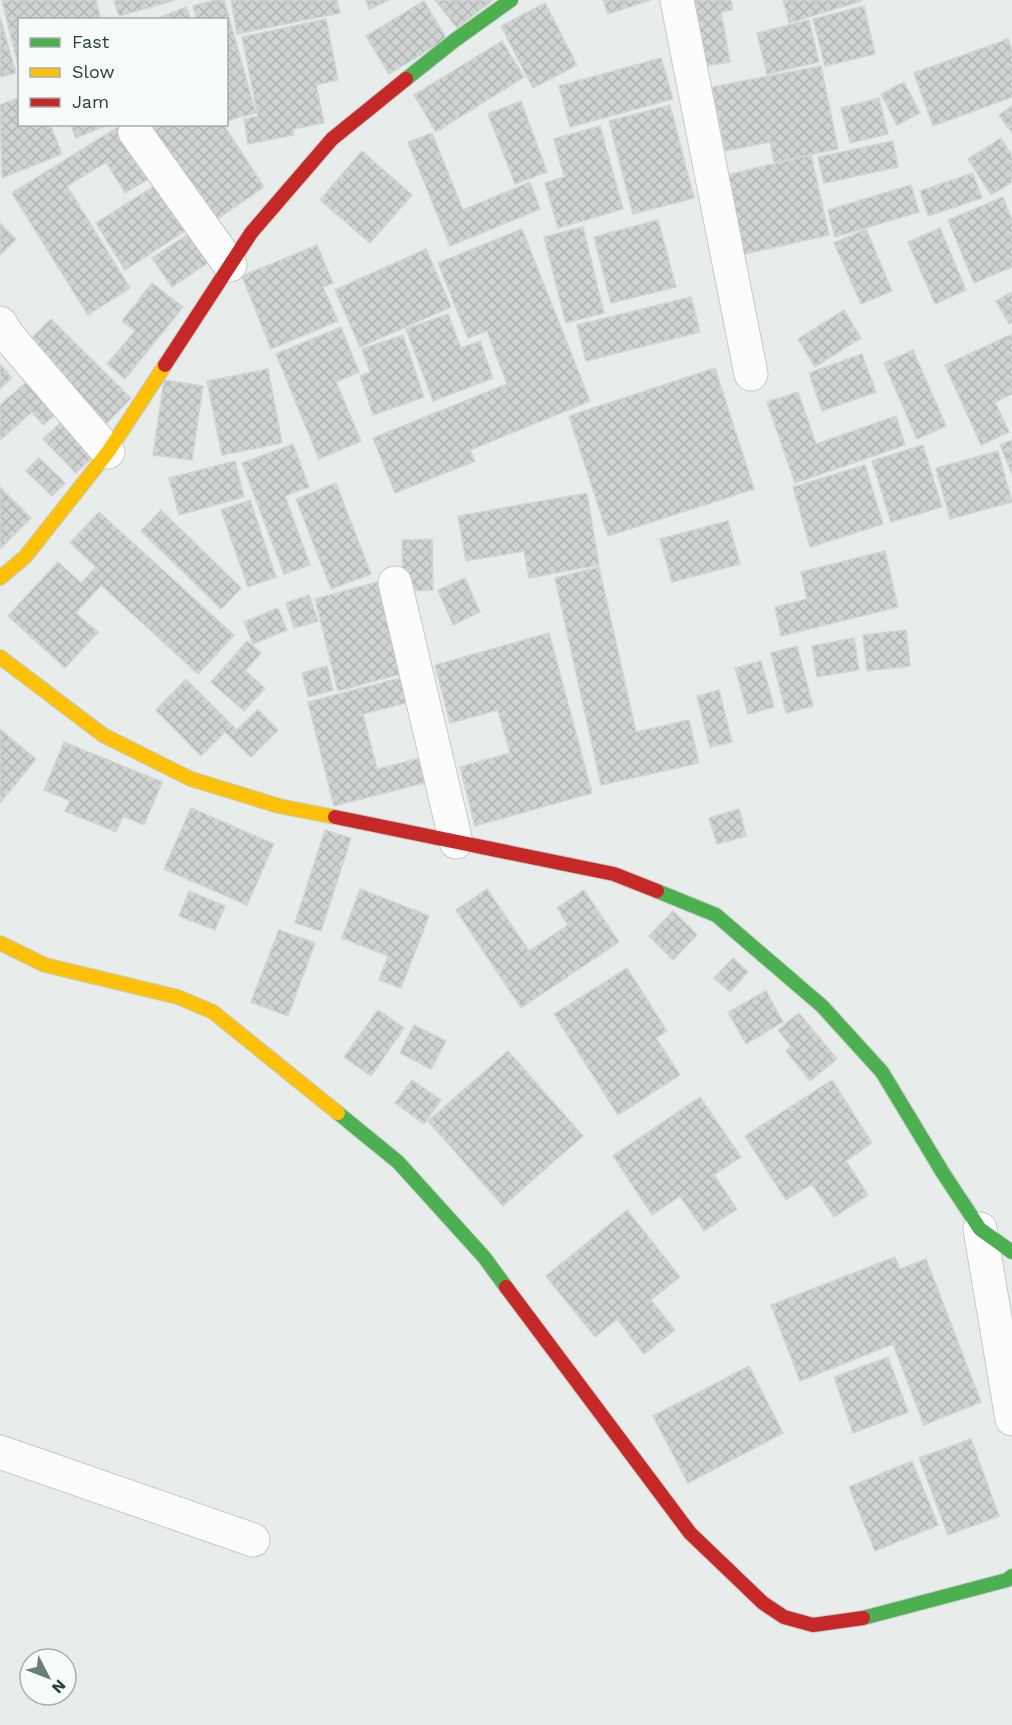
<svg xmlns="http://www.w3.org/2000/svg" width="1012" height="1725" font-family="'Work Sans',sans-serif">
	<defs>
		<pattern id="building-cross-hatch" width="8" height="8" patternUnits="userSpaceOnUse" patternTransform="scale(1.5)"><rect width="8" height="8" fill="#cfd4d2"/><path d="M0 0l8 8M0 8l8-8" fill="none" stroke="#b2b7b5"/></pattern>
	</defs>
	<rect width="100%" height="100%" fill="#e8edeb"/>
	<path fill="url(#building-cross-hatch)" stroke="#d1d6d4" stroke-width="1.5" d="M2,0H96L101,20H20V74Z
		M114,0H175L119,16Z
		M215,0H224L256,113L226,121V20H197L193,6Z
		M231,0H337L340,13L237,34Z
		M366,0H389L369,9Z
		M435,0H493L457,28Z
		M603,0H651L608,14Z
		M690,0H731L733,10L721,12L730,62L702,66Z
		M783,0H862V1L789,23Z
		M424,1L447,39L389,74L366,36Z
		M545,3L577,65L533,88L501,26Z
		M864,6L875,54L825,66L813,19Z
		M186,7L191,20H154Z
		M0,17L16,73L0,77Z
		M326,19L338,80L316,85L324,123L293,129L294,135L248,144L244,119L258,116L242,37Z
		M809,20L819,62L767,74L757,33Z
		M1008,39L1012,51V97L933,126L914,73Z
		M502,41L524,77L436,132L414,95Z
		M661,58L673,99L570,127L559,86Z
		M821,66L838,149L774,162L770,142L725,151L712,87Z
		M904,82L920,113L897,125L881,94Z
		M20,97V124H50L62,154L2,178L0,105Z
		M879,98L888,134L850,143L841,108Z
		M521,101L547,172L515,184L488,114Z
		M670,105L694,198L633,214L609,121Z
		M1012,106V133L999,115Z
		M70,124H109L76,138Z
		M140,124H223L264,187L207,226Z
		M121,125L153,176L125,193L106,162L67,186L130,288L88,315L12,193Z
		M600,126L623,209L558,228L545,183L564,177L554,139Z
		M432,133L463,210L530,182L540,209L450,246L408,142Z
		M1001,138L1012,156V182L991,195L968,159Z
		M893,141L898,167L824,183L818,157Z
		M362,151L412,195L370,243L320,200Z
		M811,155L829,235L736,256L718,177Z
		M973,173L982,198L928,216L920,191Z
		M159,183L188,229L125,270L96,223Z
		M911,185L919,212L835,237L828,210Z
		M1003,197L1012,221V267L974,283L948,220Z
		M658,220L676,287L611,303L594,237Z
		M0,223L16,239L0,255Z
		M583,227L604,313L566,323L544,237Z
		M940,228L966,290L935,304L908,242Z
		M522,229L590,401L470,450L475,461L395,493L373,438L507,384L487,331L468,338L438,263Z
		M866,229L892,291L861,304L834,243Z
		M190,233L209,262L172,287L152,258Z
		M317,245L333,283L323,287L338,321L271,349L242,276Z
		M426,249L451,307L360,347L335,290Z
		M152,283L183,307L125,379L107,364L135,331L122,321Z
		M1012,292V322L1009,324L996,301Z
		M691,297L700,332L586,361L577,325Z
		M844,310L861,338L815,367L798,339Z
		M448,314L461,348L480,341L493,378L433,401L406,329Z
		M51,319L131,398L104,426L24,346Z
		M341,327L359,372L336,382L361,441L319,459L276,354Z
		M1012,334V394L995,402L1009,432L981,445L945,365Z
		M403,335L424,397L373,415L360,376L370,372L362,349Z
		M913,350L946,426L917,439L884,363Z
		M862,354L876,392L822,411L809,373Z
		M0,364L12,378L0,389Z
		M715,368L754,489L608,536L569,416Z
		M268,369L282,443L222,455L207,381Z
		M35,375L63,408L43,425L32,412L0,440V405Z
		M164,380L203,386L192,460L153,455Z
		M798,392L816,444L896,416L905,445L795,483L767,402Z
		M63,420L96,454L76,473L43,439Z
		M1012,440V474L1000,445Z
		M293,444L309,487L285,496L310,565L284,574L242,463Z
		M923,445L942,507L891,522L872,461Z
		M998,451L1012,502L950,519L936,468Z
		M39,458L65,483L52,496L26,471Z
		M235,461L244,497L179,515L169,478Z
		M865,465L883,524L810,547L793,487Z
		M336,483L371,574L331,589L296,499Z
		M0,487L31,518L0,549Z
		M587,493L599,565L529,578L524,551L466,561L458,516Z
		M250,500L276,577L248,587L221,510Z
		M161,510L241,588L221,609L141,531Z
		M99,512L234,635L198,674L101,585L76,613L98,632L65,668L8,616L58,562L81,583L96,567L70,543Z
		M728,521L740,564L672,582L660,539Z
		M432,539L433,590L403,591L402,540Z
		M885,551L898,607L781,636L775,607L807,599L801,572Z
		M599,567L636,732L689,720L699,763L601,785L555,578Z
		M465,578L480,612L453,625L438,590Z
		M377,582L401,674L338,691L315,599Z
		M309,595L318,621L294,628L286,603Z
		M278,608L287,630L253,644L244,622Z
		M906,630L910,666L867,671L863,635Z
		M549,633L592,793L475,826L460,767L510,753L498,710L450,723L435,665Z
		M854,638L859,670L817,677L812,646Z
		M247,641L261,653L245,671L265,688L244,711L211,682Z
		M797,646L813,706L786,713L771,653Z
		M761,661L774,707L748,714L735,668Z
		M327,666L333,690L308,697L302,673Z
		M404,677L410,702L363,714L377,769L425,757L431,781L334,806L308,702Z
		M186,679L237,730L258,709L278,730L251,757L225,732L201,756L156,710Z
		M719,690L732,742L710,747L697,696Z
		M0,729L36,759L0,803Z
		M64,742L162,782L144,825L123,816L116,832L65,811L70,801L44,790Z
		M191,808L274,844L247,905L164,869Z
		M739,809L746,836L717,844L709,818Z
		M325,830L351,838L321,931L295,923Z
		M360,889L429,916L401,988L379,980L388,956L342,938Z
		M487,889L529,951L568,925L557,908L584,890L619,942L521,1008L456,910Z
		M189,891L225,906L215,930L179,916Z
		M673,911L697,935L673,960L649,936Z
		M279,930L315,943L288,1016L251,1002Z
		M733,958L748,972L730,992L714,978Z
		M627,968L667,1031L656,1038L680,1075L618,1115L554,1014Z
		M766,991L783,1022L746,1044L728,1012Z
		M378,1010L404,1028L371,1076L344,1057Z
		M799,1013L837,1059L810,1081L786,1051L791,1046L778,1030Z
		M414,1025L446,1041L431,1069L400,1053Z
		M508,1051L583,1136L503,1206L428,1121Z
		M412,1080L441,1100L424,1124L395,1103Z
		M832,1080L872,1143L846,1161L868,1195L834,1217L812,1184L786,1200L745,1136Z
		M700,1097L741,1157L714,1175L737,1209L704,1231L680,1196L652,1215L613,1156Z
		M627,1210L680,1277L651,1300L675,1330L644,1354L617,1319L595,1337L546,1276Z
		M895,1257L900,1269L926,1259L981,1402L924,1425L893,1344L800,1381L771,1305Z
		M888,1357L908,1412L853,1433L834,1377Z
		M749,1366L783,1433L688,1483L653,1416Z
		M971,1439L999,1516L948,1535L919,1458Z
		M912,1461L938,1525L875,1551L849,1487Z"/>
	<g fill="none" stroke-linecap="round" stroke-linejoin="round">
		<defs>
			<path id="street" d="M677,0L751,374
				M135,132L230,265
				M0,323L9,337L108,452
				M395,583L456,842
				M980,1229L1012,1419
				M0,1452L253,1540"/>
			<path id="fast" d="M406,79L455,40L511,0
				M657,891L716,915L822,1006L882,1072L943,1173L980,1229L1012,1252
				M338,1113L398,1162L484,1257L506,1287
				M863,1618L1007,1580L1012,1576"/>
			<path id="slow" d="M0,578L25,557L108,452L165,365
				M0,657L103,735L191,779L279,806L335,817
				M0,943L45,965L178,997L213,1012L338,1113"/>
			<path id="jam" d="M165,365L251,233L332,139L406,79
				M335,817L614,874L657,891
				M506,1287L690,1533L763,1603L784,1617L813,1625L863,1618"/>
		</defs>
		<use href="#street" stroke="#c5cac8" stroke-width="35"/>
		<use href="#fast" stroke="#c3cbc8" stroke-width="16"/>
		<use href="#slow" stroke="#c3cbc8" stroke-width="16"/>
		<use href="#jam" stroke="#c3cbc8" stroke-width="16"/>
		<use href="#street" stroke="#fcfcfc" stroke-width="33"/>
		<use href="#fast" stroke="#4caf50" stroke-width="14"/>
		<use href="#slow" stroke="#ffc107" stroke-width="14"/>
		<use href="#jam" stroke="#c62828" stroke-width="14"/>
	</g>
	<rect x="18" y="18" width="210" height="108" fill="#f7fbf9" stroke="#a3b1ad" stroke-width="1.5"/>
	<rect x="30" y="38" width="30" height="9" fill="#4caf50" stroke="#a3b1ad" stroke-width="1.5"/>
	<text x="72" y="48" font-size="18" fill="#24423a">Fast</text>
	<rect x="30" y="68" width="30" height="9" fill="#ffc107" stroke="#a3b1ad" stroke-width="1.5"/>
	<text x="72" y="78" font-size="18" fill="#24423a">Slow</text>
	<rect x="30" y="98" width="30" height="9" fill="#c62828" stroke="#a3b1ad" stroke-width="1.5"/>
	<text x="72" y="108" font-size="18" fill="#24423a">Jam</text>
	<g transform="translate(48 1677) rotate(132)"><circle r="28" fill="#f7fbf9" stroke="#a3b1ad" stroke-width="1.5"/>
	<path d="M0-4.5L10 22L0 15L-10 22Z" fill="#697e78"/>
	<text y="-9" font-size="16" font-weight="bold" text-anchor="middle" fill="#24423a">N</text>
	</g>
</svg>
